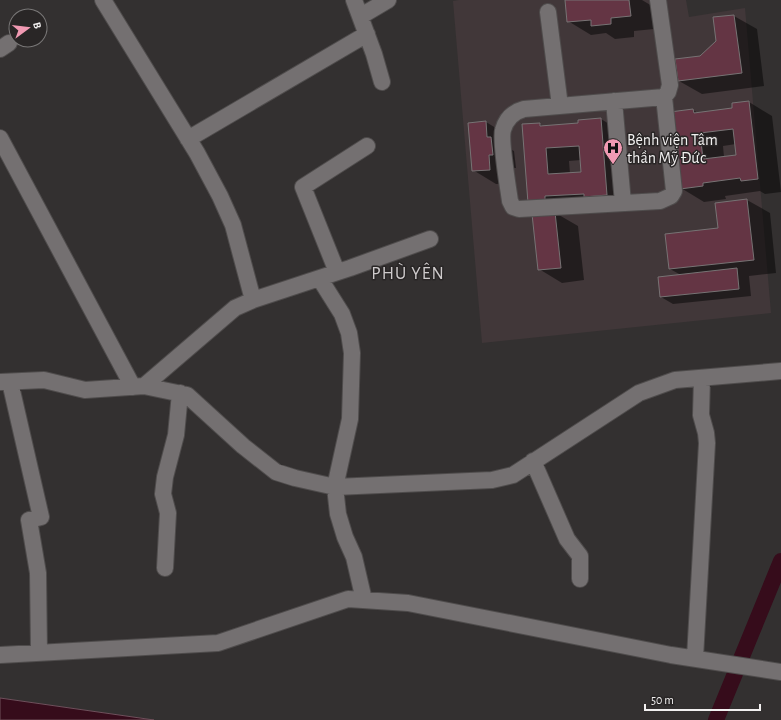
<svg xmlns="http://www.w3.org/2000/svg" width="781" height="720" font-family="'Alegreya Sans',sans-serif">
	<rect width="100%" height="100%" fill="#333030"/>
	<path fill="#413739" d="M459,0H686L689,17L745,8L771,313L482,343L453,1Z"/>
	<path fill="#360c1b" stroke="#6e505b" d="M0,698L154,720H0Z"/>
	<path fill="#0007" fill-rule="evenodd" d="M566,0H642L652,6L654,29L634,31V37L615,39L606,33L591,35L568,21Z
		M734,16L757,29L764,86L702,94L679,81L717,41Z
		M749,102L772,116L781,192L765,194L760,191L725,196L726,199L704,202L681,188L693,110L698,113L733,109ZM736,144L737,156L724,157L723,146Z
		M601,119L624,133L630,208L568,209V214L559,215L578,226L584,280L562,283L539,269L533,215L529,202L540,124L544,127L579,124ZM581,160L582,173L570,174L569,161Z
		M486,122L509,136L510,149L514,151L516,168H512L513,183L496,184L473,170Z
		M747,200L770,213L776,273L749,276L751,296L673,304L661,297L681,275L670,269L720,229Z"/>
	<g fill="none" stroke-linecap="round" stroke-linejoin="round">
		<path stroke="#360c1b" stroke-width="16" d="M716,720L781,561"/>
	</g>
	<path fill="#643544" stroke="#777374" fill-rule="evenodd" d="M565,0H629L631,16L611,18V24L591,26V20L567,22Z
		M734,15L742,73L678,81L675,59L700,56L716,41L713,17Z
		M749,101L758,179L741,181L740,178L703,183V186L680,189L670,112L693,109L694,113L732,108V103ZM733,129L736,155L703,159L700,133Z
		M601,118L607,195L584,197V194L545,196V201L528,203L522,124L540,123V126L578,123V120ZM579,146L581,172L548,174L546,148Z
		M486,121L487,137H491L493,155H489L490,170L472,171L468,123Z
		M747,199L754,260L669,269L665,234L718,228L715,203Z
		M555,212L561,268L538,270L532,214Z
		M737,268L739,289L660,297L658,277Z"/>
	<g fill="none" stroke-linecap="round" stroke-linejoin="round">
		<defs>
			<path id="minor" d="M103,0L197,153L220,196L233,225L253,300
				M354,0L374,54L382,82
				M658,0L670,85L668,92L664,97L524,109C513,112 506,119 503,130C500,140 508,187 510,201L513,207L519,209L660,201L671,196L674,191L664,97
				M548,12L560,106
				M361,16L388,0
				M0,49L9,43
				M614,101L623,203
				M0,138L133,387
				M188,139L367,34
				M337,272L303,187L367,146
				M320,279L342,314L349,333L352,353L350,419L335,487L338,514L345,537L354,557L364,600
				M0,382L44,380L85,390L144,386L187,395L243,446L276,472L295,478L335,487L492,480L513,475L639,393L675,380L781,371
				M10,382L41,517L29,520L38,573L39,653
				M144,386L235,308L253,300L350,268L430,239
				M533,461L567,539L580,556V579
				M165,568L168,513L163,494L165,477L176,435L180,393
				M0,655L218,643L348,599L408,603L671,655L781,672
				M695,658L707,443L706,433L701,415L702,378"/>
		</defs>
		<use href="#minor" stroke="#4f4c4c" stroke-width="18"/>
		<use href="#minor" stroke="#747071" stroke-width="16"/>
	</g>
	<defs>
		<symbol id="hospital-pin" viewBox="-11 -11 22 30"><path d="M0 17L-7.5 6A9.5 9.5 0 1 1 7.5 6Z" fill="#f19ab3" stroke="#292626"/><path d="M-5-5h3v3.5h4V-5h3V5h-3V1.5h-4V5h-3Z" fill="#111"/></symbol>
	</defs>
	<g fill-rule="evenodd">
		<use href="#hospital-pin" x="602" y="137" width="22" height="30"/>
	</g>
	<g text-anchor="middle" stroke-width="3" stroke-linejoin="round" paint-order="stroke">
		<g font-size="16" fill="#f2f0f0" stroke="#292626" text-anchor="start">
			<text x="627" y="145">Bệnh viện Tâm<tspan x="627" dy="18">thần Mỹ Đức</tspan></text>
		</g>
		<g font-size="18" letter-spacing="1" fill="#cfcbcc" stroke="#292626">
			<text x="408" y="279">PHÙ YÊN</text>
		</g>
	</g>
	<g transform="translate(28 28) rotate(75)"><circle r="19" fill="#292626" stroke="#797777"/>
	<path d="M0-3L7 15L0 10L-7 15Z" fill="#f19ab3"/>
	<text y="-6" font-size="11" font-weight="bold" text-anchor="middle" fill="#f2f0f0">B</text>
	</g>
	<path d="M645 704v6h115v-6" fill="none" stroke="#f2f0f0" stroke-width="2"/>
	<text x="651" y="704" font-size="12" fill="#f2f0f0" stroke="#292626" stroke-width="3" paint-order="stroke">50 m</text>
</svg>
